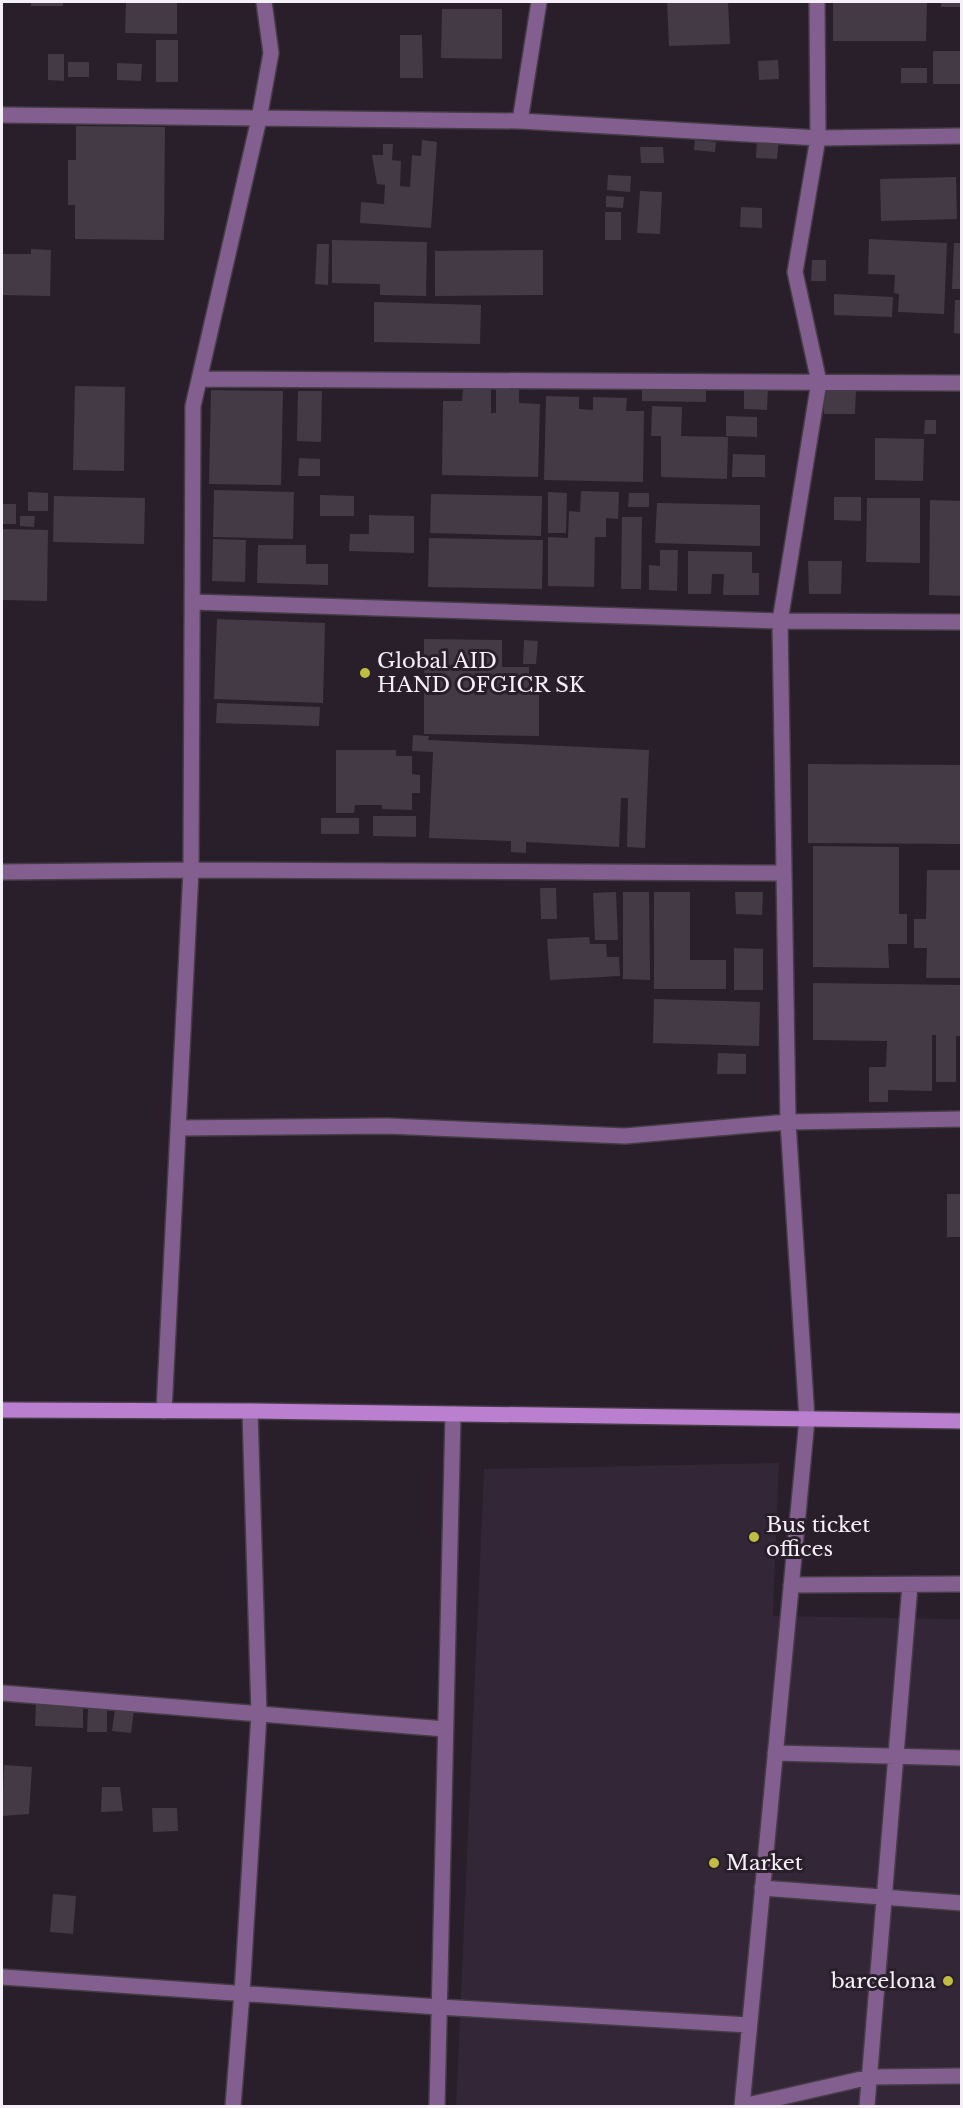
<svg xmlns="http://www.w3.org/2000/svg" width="963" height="2108" font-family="'Libre Baskerville',serif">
	<rect width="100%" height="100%" fill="#281f2a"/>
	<path fill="#322637" d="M779,1463L773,1616L961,1619V2106H456L484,1469Z"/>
	<path fill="#433a46" d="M31,2H63V6H31Z
		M126,2H177V34L125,33Z
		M667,2H728L730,44L669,46Z
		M833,2H927L926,41H833Z
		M941,2H962V7H941Z
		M442,9H502V59L441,58Z
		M400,35H422L423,78H400Z
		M156,40H178V82H156Z
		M933,51H962V84H933Z
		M48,54H64V81L48,80Z
		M778,60L779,79L759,80L758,61Z
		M68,62H89V77H68Z
		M117,63L142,64L141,81L117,80Z
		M901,68H927V83H901Z
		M76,126L165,127L164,240L75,239V205H68V160H76Z
		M757,137L779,138L777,159L756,158Z
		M422,140L437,142L431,228L360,223L361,202L384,204L385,185L377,184L372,155H383V144H393L392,160L401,161L400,186L410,187L412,155L421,156Z
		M695,140L716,142L715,152L694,150Z
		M640,147H663L664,163H641Z
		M608,175L631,176L630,192L607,190Z
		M956,177L957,219L881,221L880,179Z
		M640,191L662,192L660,234L637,233Z
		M606,196L624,197L623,208L606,207Z
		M741,207L762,208V228L740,227Z
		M605,212H621V240H605Z
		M869,239L947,243L944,314L898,312L899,294L894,293L895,275L868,274Z
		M332,240L427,242L426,296L380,295V284L332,283Z
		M954,243H962V289H952Z
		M317,244H329L328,285L315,284Z
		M31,249L51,250L50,296L2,295V254H31Z
		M543,250V295L435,296V251Z
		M812,260H826V281H811Z
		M834,294L893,297L892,317L834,315Z
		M955,300H962V334L954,333Z
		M374,302L481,305L480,344L374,342Z
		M75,386L125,387L124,471L73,470Z
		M642,386L706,388V402L642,401Z
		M463,387L491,388V413H496V388H519V403L540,404L538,477L442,475L443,401H462Z
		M744,387H768L767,410L744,409Z
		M824,388L856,389L855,414H824Z
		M211,390L283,391L281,485L209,484Z
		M298,391H322L321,442L297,441Z
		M546,396L579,397V409L593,410V397L627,398L626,411H644L643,482L544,480Z
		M652,406L682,407L681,436L728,437L727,479L661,477V436H651Z
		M726,416L757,417V437L726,436Z
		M925,420H936V434H924Z
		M875,438L924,439L923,481L875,480Z
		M733,454L765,455V477H732Z
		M299,458L320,459V476H298Z
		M214,490L294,492L293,539L213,537Z
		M581,491L619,492L618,519L606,518V537H595L594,587L548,586V537L568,538L569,511L580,512Z
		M28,492L48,493V511H28Z
		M548,492L567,493L566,533H548Z
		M629,493H649V507H628Z
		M431,494L542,496L541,536L430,533Z
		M320,495L354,496V516H320Z
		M54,496L145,498L144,544L53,542Z
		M834,497H861V521L834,520Z
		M867,498H920V563L866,562Z
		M930,500L962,501V596L929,595Z
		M657,503L760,505V546L655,543Z
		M2,504H16V524H2Z
		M369,515L414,516V553L349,551L350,534H369Z
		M20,516H35L34,527L20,526Z
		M622,517H642L641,589H621Z
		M2,529L48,530L47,601L2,600Z
		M429,538L543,540L542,589L428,587Z
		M213,539L246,540L245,582L212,581Z
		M258,545H306V564H328V585L257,583Z
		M660,550H678L677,591L649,590V565L660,566Z
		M688,551L752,552V573H759V595H723L724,574H712L711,594H688Z
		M808,561H842L841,594H809Z
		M217,619L325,623L323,703L214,699Z
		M424,639L502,640V667H529V686H539V736L424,734Z
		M524,640L538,641L536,664H523Z
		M217,703L320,707L319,726L216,723Z
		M413,735L429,736L428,740L649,750L645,848L627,847L628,798H621L619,847L526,842V853L511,852V841L429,838L433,752L412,751Z
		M336,750H396V756H412V774L420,775V793H412V810L382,809V805H355L354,813H336Z
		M808,764L962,765V844L808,843Z
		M373,816H416V837L373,836Z
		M321,818H359V834H321Z
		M813,846L899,847V914H907V944H888L889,968L813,967Z
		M927,870H962V978H926L927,948H914V919H926Z
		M540,888H556L557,919H541Z
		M616,892L618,940H595L593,893Z
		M623,892H649L650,980L623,979Z
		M654,892H690V960H726V989H654Z
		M735,892H763L762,915L736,914Z
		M589,937L590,944H606L607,957H619L620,976L550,980L547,939Z
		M734,948L763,949V990H734Z
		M813,983L962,985V1036H956V1082H936V1035H932V1091L888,1090V1102H869V1067H886L887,1041L813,1040Z
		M654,999L760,1002L759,1046L653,1043Z
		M718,1053L746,1054V1074H717Z
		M947,1194H962V1237H947Z
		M36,1701L83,1706V1728L35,1726Z
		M88,1707L107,1709V1732H87Z
		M115,1708L134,1711L131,1733L112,1731Z
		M4,1765L32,1767L29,1814L2,1816Z
		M102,1787H120L123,1811L101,1812Z
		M152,1808H177L178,1831L153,1832Z
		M53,1894L76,1896L73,1934L50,1932Z"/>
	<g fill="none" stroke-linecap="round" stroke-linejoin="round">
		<defs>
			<path id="street" d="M2,115L520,121L818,138L962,136
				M520,121L539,2
				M199,379L962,383
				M192,602L780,621L962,622
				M2,872L191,870L784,873
				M178,1128L387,1126L625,1136L788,1122L962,1119
				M164,1411L191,870L193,406L259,119L271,53L264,2
				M791,1585L962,1584
				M2,1693L445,1729
				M775,1753L962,1758
				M762,1888L962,1903
				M2,1977L439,2007L749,2025
				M233,2106L242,1993L259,1714L250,1411
				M437,2106L453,1414
				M742,2106L807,1419L788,1122L780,621L819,382L795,272L818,138L817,2
				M743,2106L870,2077L962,2076
				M867,2106L910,1585"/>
			<path id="secondary" d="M2,1410L250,1411L962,1421"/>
		</defs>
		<use href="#street" stroke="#453c47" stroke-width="18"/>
		<use href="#secondary" stroke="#453c47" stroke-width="18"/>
		<use href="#street" stroke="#835f8f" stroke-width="15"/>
		<use href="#secondary" stroke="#ba7fce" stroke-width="15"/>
	</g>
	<g fill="#c1bd40" stroke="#281f2a" stroke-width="2">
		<circle cx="365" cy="673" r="6"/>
		<circle cx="754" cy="1537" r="6"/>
		<circle cx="714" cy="1863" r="6"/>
		<circle cx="948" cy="1981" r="6"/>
	</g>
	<g text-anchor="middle" stroke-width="6" stroke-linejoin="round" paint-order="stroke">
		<g font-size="21" fill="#f5f0f7" stroke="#281f2a" text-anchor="start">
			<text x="377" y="668">Global AID<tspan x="377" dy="24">HAND OFGICR SK</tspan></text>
			<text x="766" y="1532">Bus ticket<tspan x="766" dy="24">offices</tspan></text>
			<text x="726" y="1870">Market</text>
			<text x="936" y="1988" text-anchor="end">barcelona</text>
		</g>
	</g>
	<rect width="963" height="2108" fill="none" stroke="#f5f0f7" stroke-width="6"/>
</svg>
